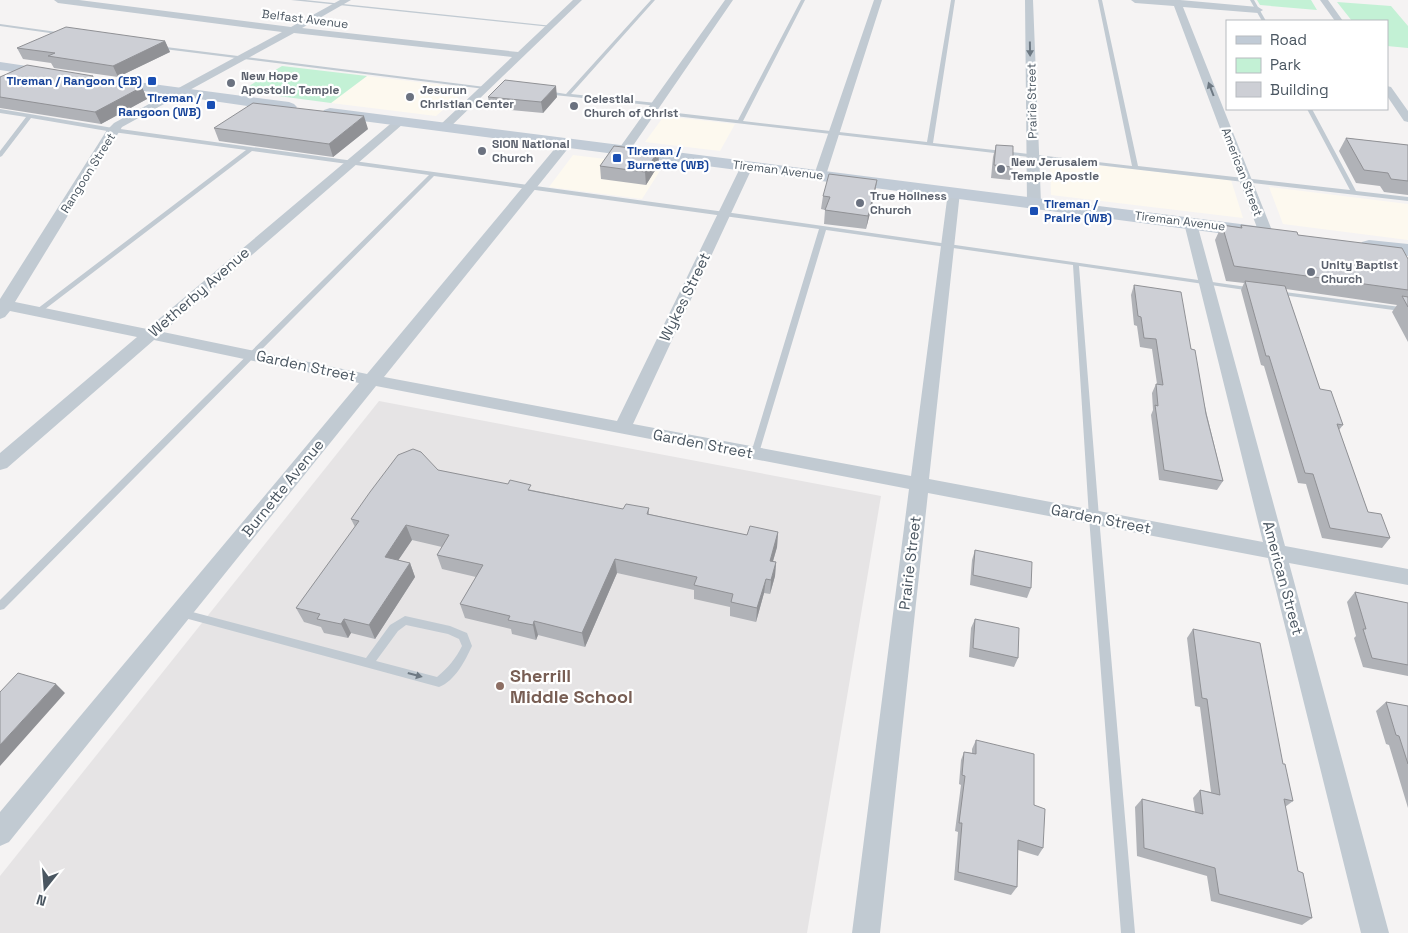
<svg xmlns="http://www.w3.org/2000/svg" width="1408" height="933" font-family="'Space Grotesk',sans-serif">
	<rect width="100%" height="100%" fill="#f5f3f3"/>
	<path fill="#fdf9ef" d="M367,76L468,88L436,116L331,103Z
		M664,116L735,124L720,151L645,142Z
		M573,155L663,166L642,199L549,187Z
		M1050,160L1231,180L1243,218L1051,195Z
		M1269,187L1408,204V240L1283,224Z"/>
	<path fill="#e6e4e5" d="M379,401L881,496L807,933H0V876Z"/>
	<path fill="#c3f1d5" d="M1257,0H1311L1317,10L1260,5Z
		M1337,2L1391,6L1408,26V48L1387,46V21H1352Z
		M282,66L367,76L331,103L241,91Z"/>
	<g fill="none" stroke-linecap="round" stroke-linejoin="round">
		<path fill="#c1cad2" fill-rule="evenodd" d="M291,0H305L553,26L551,27Z
			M651,0H655L571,94L656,103L658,104V106L545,94L544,93L547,91L566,94Z
			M801,0H805L743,121L927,142L951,0H955L933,143L1132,166L1098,0H1102L1138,166L1350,190L1307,109H1312L1356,191L1408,197V201L649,113V111L651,110L738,120Z
			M1250,0H1254L1266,21H1262Z
			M0,24L64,33L66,34L64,35L0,26Z
			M158,46L485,87L487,88L485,89L156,48V46Z
			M0,109L113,128L725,212L1254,288V290L1252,291L1079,266L1099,517L1135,933H1121L1089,517L1073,265L826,230L759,453L755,456L751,453L819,229L434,176L4,609L0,610V600L429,175L252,151L40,313H37V309L246,150L113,132L31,118L2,156L0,157V151L26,117L0,113Z
			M1277,291L1408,308V312L1275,294V292Z
			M181,609L366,658L390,625L405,616L450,626L467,633L472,646C465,661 455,681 439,687L181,617L177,616L176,613L177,610ZM406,625L448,634L459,639L462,646C456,658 448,668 437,677L376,661L398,631Z"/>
		<path fill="#c1cad2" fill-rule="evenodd" d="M54,0H79L291,27L340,0H351L302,28L518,52L573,0H582L448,129L444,130L438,127L440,125L512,57L294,33L122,127L15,302L147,329L395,120L399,119L405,122L403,124L163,332L367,374L562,140L566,139L572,143L570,146L384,377L617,421L741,166L747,162L753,166L633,424L911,476L948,192L954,188L960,192L929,479L1263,542L1184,223L1191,219L1196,220L1285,546L1408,569V585L1289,563L1389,933H1361L1268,558L928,493L880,933H852L909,489L376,386L9,842L0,846V812L359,383L154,340L7,468L0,470V453L137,337L10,311L5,317L0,319V299L107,130L114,123L282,32L58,3Z
			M725,0H733L628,153H620L618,150Z
			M874,0H882L826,175L820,179L816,178L814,175Z
			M1025,0H1033L1041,203L1034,207L1027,203Z
			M1131,0H1180L1258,7L1263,10L1258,13L1183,7L1273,233L1271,236H1261L1259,233L1174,6L1135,3Z
			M1320,0H1328L1343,21H1335Z
			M1387,86L1391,87L1408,111V122L1404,121L1387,96Z"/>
		<path fill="#c1cbd6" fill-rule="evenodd" d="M0,62L54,70L59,71L61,74L59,77L54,78L0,70Z
			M107,78L289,102L294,104L297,107L294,110L289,112L102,85L100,82L102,79Z
			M330,108L1256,226L1263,228L1266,232L1263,236L1256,238L324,116L322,113L324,110Z
			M1369,240L1408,244V256L1362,250L1359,246L1362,242Z"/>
	</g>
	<path fill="#b0b2b7" d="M165,41L170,52L118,77L54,68L51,63L23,59L17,48Z
		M93,76L95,80L142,87L147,99L101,124L0,108V77Z
		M488,97H557L543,113L490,108Z
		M214,128L368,129L333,157L219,141Z
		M1346,138L1408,145V195L1384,192L1380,186L1356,183L1339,151Z
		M996,145L1013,167L1010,180L991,178L993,157Z
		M658,151L659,164L646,185L601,179L600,166Z
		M875,193L866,229L824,224L825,210L821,209L823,196Z
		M1222,225L1240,227L1241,225L1298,235L1408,259V342L1392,312L1397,305L1286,289L1320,389L1343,425L1339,430L1368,512L1390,538L1382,548L1322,538L1306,484L1298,483L1264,366L1261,365L1241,290L1244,283L1226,281L1215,240Z
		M1134,285L1191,349L1223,481L1217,490L1159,480L1151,415L1153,410L1152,393L1156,384H1157L1152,349L1140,347L1137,326L1134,325L1131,295Z
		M438,470L532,490L623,509L649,508V514L747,535L778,532L777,547L773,561L776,562L775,576L770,594L764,593L756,622L730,616V607L694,599V590L617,573L585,647L538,635L536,640L512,634L511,629L465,618L460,604L476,577L442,569L437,555L442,547L412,540L398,560L410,563L415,577L375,639L351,633L348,638L324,633L321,627L304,622L296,608L355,527L351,519Z
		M975,550L1031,588L1027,598L970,585L972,560Z
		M1355,592L1408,603V676L1363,667L1354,638L1356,636L1347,602Z
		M975,619L1018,658L1014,667L969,657L971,628Z
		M1193,629L1283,764L1293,801L1285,807L1298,871L1312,918L1302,925L1211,901L1207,876L1137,856L1135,807L1142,799L1195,812L1193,798L1200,790L1211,792L1200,707L1195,706L1187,638Z
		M1386,702L1408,706V808L1389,745L1386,744L1376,711Z
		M976,740L1034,805L1043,848L1038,856L1018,850L1017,887L1011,895L954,880L958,832L955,831L961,785L959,784L961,760L964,752L972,753V749Z"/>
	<path fill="#909195" d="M165,41L170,52L118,77L113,66Z
		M93,76L98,87L86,79Z
		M556,86L557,97L543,113L541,102Z
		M142,87L147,99L101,124L95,112Z
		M364,116L368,129L333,157L329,144Z
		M658,151L659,164L646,185L645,172Z
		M877,180L875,193L866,229L868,216Z
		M406,525L412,540L391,571L385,557Z
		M778,532L777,547L769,575L770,561Z
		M615,559L617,573L585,647L582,633Z
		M776,562L775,576L770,594L771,580Z
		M410,563L415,577L375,639L369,625Z
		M766,579L764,593L756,622L757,608Z
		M344,619L351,633L348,638L341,624Z
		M534,621L538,635L536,640L533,625Z
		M56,684L65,693L0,766V745Z"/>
	<path fill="#cdcfd5" stroke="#909195" d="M66,27L165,41L113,66L48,56L55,53L17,48Z
		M27,65L93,76L86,79L142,87L95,112L0,97V77Z
		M505,80L556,86L541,102L488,97Z
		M253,103L364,116L329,144L214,128Z
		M1346,138L1408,145V181L1391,179L1388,173L1364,170Z
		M996,145L1013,146V167L994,165Z
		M614,146L658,151L645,172L600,166Z
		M829,174L877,180L868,216L825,210L830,197L823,196Z
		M1222,225L1242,228L1241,225L1297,232L1298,235L1402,248L1408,259V290L1234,266Z
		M1245,281L1285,286L1320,389L1331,391L1343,425L1337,424L1368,512L1381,514L1390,538L1330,528L1313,474L1305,473L1269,356H1266Z
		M1134,285L1181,292L1191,349L1195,350L1206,414L1223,481L1164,470L1155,405L1158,406L1156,384L1163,385L1156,339L1144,338L1141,317L1138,316Z
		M1402,296L1408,297V307Z
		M413,449L421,452L438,470L508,484L510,480L531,485L528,490L623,509L626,504L649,508L647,514L747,535L750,526L778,532L770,561L776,562L771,580L766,579L757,608L731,602L733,594L694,585L697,577L615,559L582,633L534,621L533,625L508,620L510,616L460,604L483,565L437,555L449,535L406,525L385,557L410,563L369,625L344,619L341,624L317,619L320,614L296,608L359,521L351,519L370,492L398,455Z
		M975,550L1032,562L1031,588L973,575Z
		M1355,592L1408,603V665L1372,658L1363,629H1366Z
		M975,619L1019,628L1018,658L973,648Z
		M1193,629L1260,643L1283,764H1285L1293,801L1284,799L1298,871L1303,873L1312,918L1219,894L1215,868L1144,848L1142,799L1203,814L1200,790L1220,795L1207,699L1202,698Z
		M18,673L56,684L0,745V692Z
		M1386,702L1408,706V764L1399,736L1396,735Z
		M976,740L1034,754V805L1045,809L1043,848L1018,840L1017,887L958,872L962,823H959L965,776L962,775L964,752L976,754Z"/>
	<defs><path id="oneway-solid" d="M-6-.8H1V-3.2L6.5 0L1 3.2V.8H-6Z" transform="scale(1.25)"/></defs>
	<g fill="#6e7983">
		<use href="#oneway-solid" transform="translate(1030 49) rotate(89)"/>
		<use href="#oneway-solid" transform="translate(1211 89) rotate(-111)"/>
		<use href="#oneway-solid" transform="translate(415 675) rotate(15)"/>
	</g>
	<g fill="#1a4fb4" stroke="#fff" stroke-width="2">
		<rect x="147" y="76" width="10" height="10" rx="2.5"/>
		<rect x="206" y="100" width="10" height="10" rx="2.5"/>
		<rect x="612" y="153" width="10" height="10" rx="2.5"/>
		<rect x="1029" y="206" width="10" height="10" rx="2.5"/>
	</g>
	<g fill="#6b7280" stroke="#fff" stroke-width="2">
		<circle cx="231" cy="83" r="5"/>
		<circle cx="410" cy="97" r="5"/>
		<circle cx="574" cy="106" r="5"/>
		<circle cx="482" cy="151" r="5"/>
		<circle cx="1001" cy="169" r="5"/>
		<circle cx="860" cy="203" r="5"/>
		<circle cx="1311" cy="272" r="5"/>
	</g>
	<circle fill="#8d6e63" stroke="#fff" stroke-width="2" cx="500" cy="686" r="5"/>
	<g text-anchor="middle" stroke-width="4.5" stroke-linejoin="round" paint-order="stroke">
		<g font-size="12" fill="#4a5661" stroke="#fff">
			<text transform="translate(305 19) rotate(7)" y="4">Belfast Avenue</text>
			<text transform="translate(1032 101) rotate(-91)" y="4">Prairie Street</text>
			<text transform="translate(778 170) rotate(7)" y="4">Tireman Avenue</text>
			<text transform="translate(1242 172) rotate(69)" y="4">American Street</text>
			<text transform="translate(88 173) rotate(-58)" y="4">Rangoon Street</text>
			<text transform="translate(1180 221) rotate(7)" y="4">Tireman Avenue</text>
		</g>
		<g font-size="12" font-weight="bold" fill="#5b616d" stroke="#fff" text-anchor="start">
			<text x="241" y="80">New Hope<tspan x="241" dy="14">Apostolic Temple</tspan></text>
			<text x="420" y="94">Jesurun<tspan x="420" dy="14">Christian Center</tspan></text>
			<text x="584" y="103">Celestial<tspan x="584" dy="14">Church of Christ</tspan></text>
			<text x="492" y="148">SION National<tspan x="492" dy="14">Church</tspan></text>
			<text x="1011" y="166">New Jerusalem<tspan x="1011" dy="14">Temple Apostle</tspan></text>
			<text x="870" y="200">True Holiness<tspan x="870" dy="14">Church</tspan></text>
			<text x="1321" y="269">Unity Baptist<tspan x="1321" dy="14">Church</tspan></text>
		</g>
		<g font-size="12" font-weight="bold" fill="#164399" stroke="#fff" text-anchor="end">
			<text x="142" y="85">Tireman / Rangoon (EB)</text>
			<text x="201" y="102">Tireman /<tspan x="201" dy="14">Rangoon (WB)</tspan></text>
			<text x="627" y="155" text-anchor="start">Tireman /<tspan x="627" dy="14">Burnette (WB)</tspan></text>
			<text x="1044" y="208" text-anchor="start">Tireman /<tspan x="1044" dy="14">Prairie (WB)</tspan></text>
		</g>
		<g font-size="15" fill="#4a5661" stroke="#fff">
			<text transform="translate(199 292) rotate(-41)" y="5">Wetherby Avenue</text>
			<text transform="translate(685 297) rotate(-64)" y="5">Wykes Street</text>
			<text transform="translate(306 366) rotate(12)" y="5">Garden Street</text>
			<text transform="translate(703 444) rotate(11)" y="5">Garden Street</text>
			<text transform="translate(283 488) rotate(-51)" y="5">Burnette Avenue</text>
			<text transform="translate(1101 519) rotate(11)" y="5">Garden Street</text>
			<text transform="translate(910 563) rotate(-83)" y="5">Prairie Street</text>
			<text transform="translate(1283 578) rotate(75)" y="5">American Street</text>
		</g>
		<g font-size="18" font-weight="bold" fill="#785e54" stroke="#fff" text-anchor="start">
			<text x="510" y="682">Sherrill<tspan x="510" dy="21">Middle School</tspan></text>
		</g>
	</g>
	<rect x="1226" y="20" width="162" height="90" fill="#ffffff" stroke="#b7bbc0"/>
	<rect x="1236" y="36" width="25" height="8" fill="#c1cbd6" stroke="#b7bbc0"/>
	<text x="1270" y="45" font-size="15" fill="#4a5661">Road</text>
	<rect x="1236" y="58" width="25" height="15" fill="#c3f1d5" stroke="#b7bbc0"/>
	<text x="1270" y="70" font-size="15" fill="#4a5661">Park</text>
	<rect x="1236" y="82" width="25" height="15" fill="#cdcfd5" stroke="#b7bbc0"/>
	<text x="1270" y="95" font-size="15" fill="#4a5661">Building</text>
	<g transform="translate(45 888) rotate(197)" stroke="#ffffff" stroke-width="4" paint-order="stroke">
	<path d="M0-4L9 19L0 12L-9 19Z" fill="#4a5661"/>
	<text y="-8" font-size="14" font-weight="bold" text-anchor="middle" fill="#4a5661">N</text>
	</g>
</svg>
